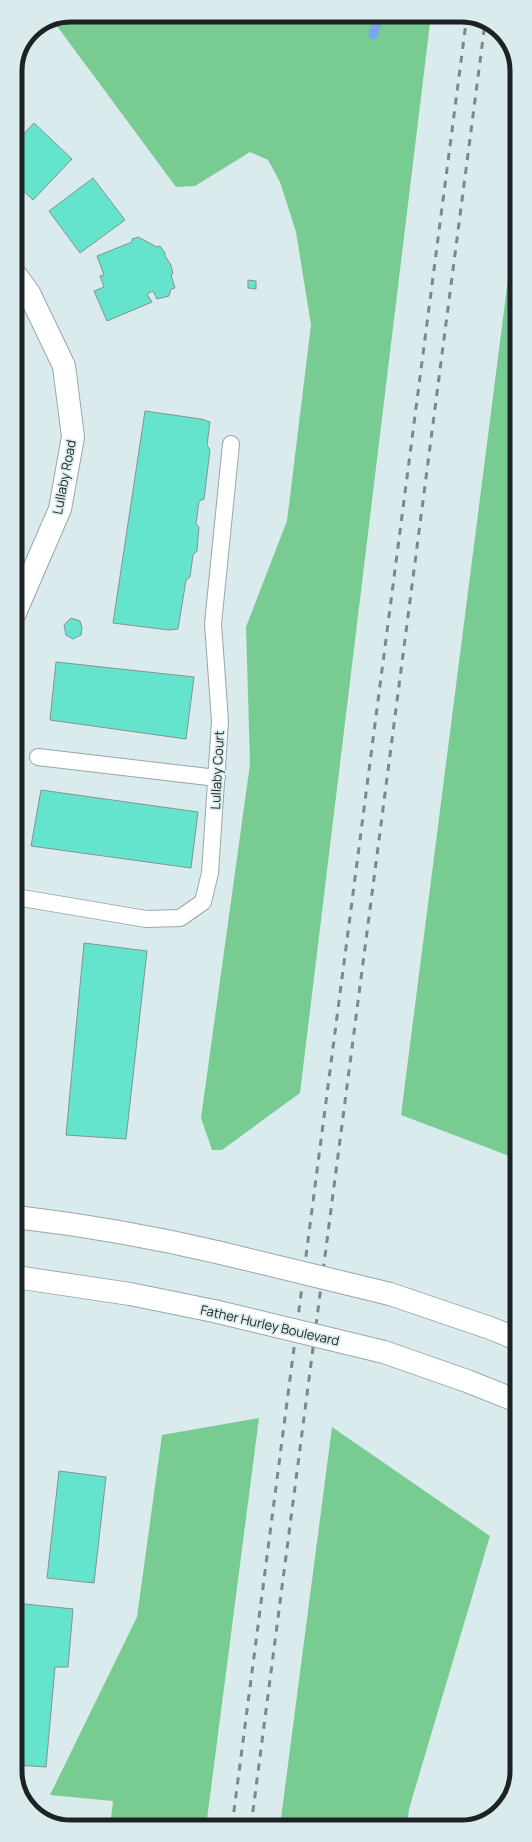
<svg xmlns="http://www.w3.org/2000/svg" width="532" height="1842" font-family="Manrope,sans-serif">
	<rect width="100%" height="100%" fill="#daebed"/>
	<path fill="#79cc91" d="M71,15H431L300,1093L222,1150H212L201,1118L250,764L246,627L287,521L311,325L296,232L280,182L268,160L250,152L195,186L176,187L54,22Z
		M516,217L517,1159L401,1115Z
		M259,1418L206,1827H110L113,1801L50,1795L137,1617L162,1435Z
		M332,1427L490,1536L409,1809L407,1826H280Z"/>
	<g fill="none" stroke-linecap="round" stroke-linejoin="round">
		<path stroke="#7ea3ee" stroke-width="9" d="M373,35L379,15"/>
	</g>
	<path fill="#65e4cd" stroke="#859390" d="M34,123L72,159L33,200L15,183V143Z
		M93,178L125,220L80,253L49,211Z
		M138,237L157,247L160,246L165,253V256L171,265L173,274L171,275L175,288L171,289L169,296L157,299L153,291L147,294L152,302L107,321L94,291L104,287L100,276L104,275L97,256L132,242V239Z
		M248,280L256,281V289L248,288Z
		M145,411L201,419L210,422L207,445L210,450L204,499L199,501L196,524L199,527L197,551L193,555L190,577L186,580L178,629L169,630L113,623Z
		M71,618L80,621L82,628L81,635L73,639L66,635L64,625Z
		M56,662L194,677L186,739L50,720Z
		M41,790L198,812L191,868L31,846Z
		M84,943L147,951L126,1139L66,1135Z
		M59,1471L106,1477L94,1583L47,1578Z
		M16,1603L73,1609L68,1667H55L46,1767L16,1765Z"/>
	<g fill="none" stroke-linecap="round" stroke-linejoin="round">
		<defs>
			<path id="service" d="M38,757L217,778
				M16,897L146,919L180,918L203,902L210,873L220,721L213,624L231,444"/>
			<path id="minor" d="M15,274L29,293L64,366L73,437L60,509L15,613"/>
			<path id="secondary" d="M16,1217C85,1225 153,1237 221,1253
				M16,1277L130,1294L214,1311
				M390,1294L490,1328L517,1339
				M384,1352L467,1381L517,1401"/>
		</defs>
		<use href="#service" stroke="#98a7a9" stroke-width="18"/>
		<use href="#minor" stroke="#98a7a9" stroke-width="24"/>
		<use href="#secondary" stroke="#98a7a9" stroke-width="24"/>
		<use href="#service" stroke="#fff" stroke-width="16"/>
		<use href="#minor" stroke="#fff" stroke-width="22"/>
		<use href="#secondary" stroke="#fff" stroke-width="22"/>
		<path stroke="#7c8889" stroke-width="3" stroke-dasharray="7 7" stroke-linecap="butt" d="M232,1826L467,15
			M251,1826L485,23"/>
		<defs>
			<path id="secondary-bridge" d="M221,1253L390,1294
				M214,1311L384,1352"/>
		</defs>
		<use href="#secondary-bridge" stroke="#98a7a9" stroke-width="24" stroke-linecap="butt"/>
		<use href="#secondary-bridge" stroke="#fff" stroke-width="22"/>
	</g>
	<g text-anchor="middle" stroke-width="3.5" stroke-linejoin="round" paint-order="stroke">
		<g font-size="13" fill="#1d2324" stroke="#daebed">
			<text transform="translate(64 477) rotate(-79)" y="5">Lullaby Road</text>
			<text transform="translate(217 770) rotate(-87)" y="5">Lullaby Court</text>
			<text transform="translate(270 1325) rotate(13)" y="5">Father Hurley Boulevard</text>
		</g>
	</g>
	<path d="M0 0H532V1842H0ZM71 22H461A49 49 0 0 1 510 71V1771A49 49 0 0 1 461 1820H71A49 49 0 0 1 22 1771V71A49 49 0 0 1 71 22Z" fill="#daebed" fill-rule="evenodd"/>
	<path fill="none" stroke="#1d2324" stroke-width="5" d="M71 22H461A49 49 0 0 1 510 71V1771A49 49 0 0 1 461 1820H71A49 49 0 0 1 22 1771V71A49 49 0 0 1 71 22Z"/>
</svg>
